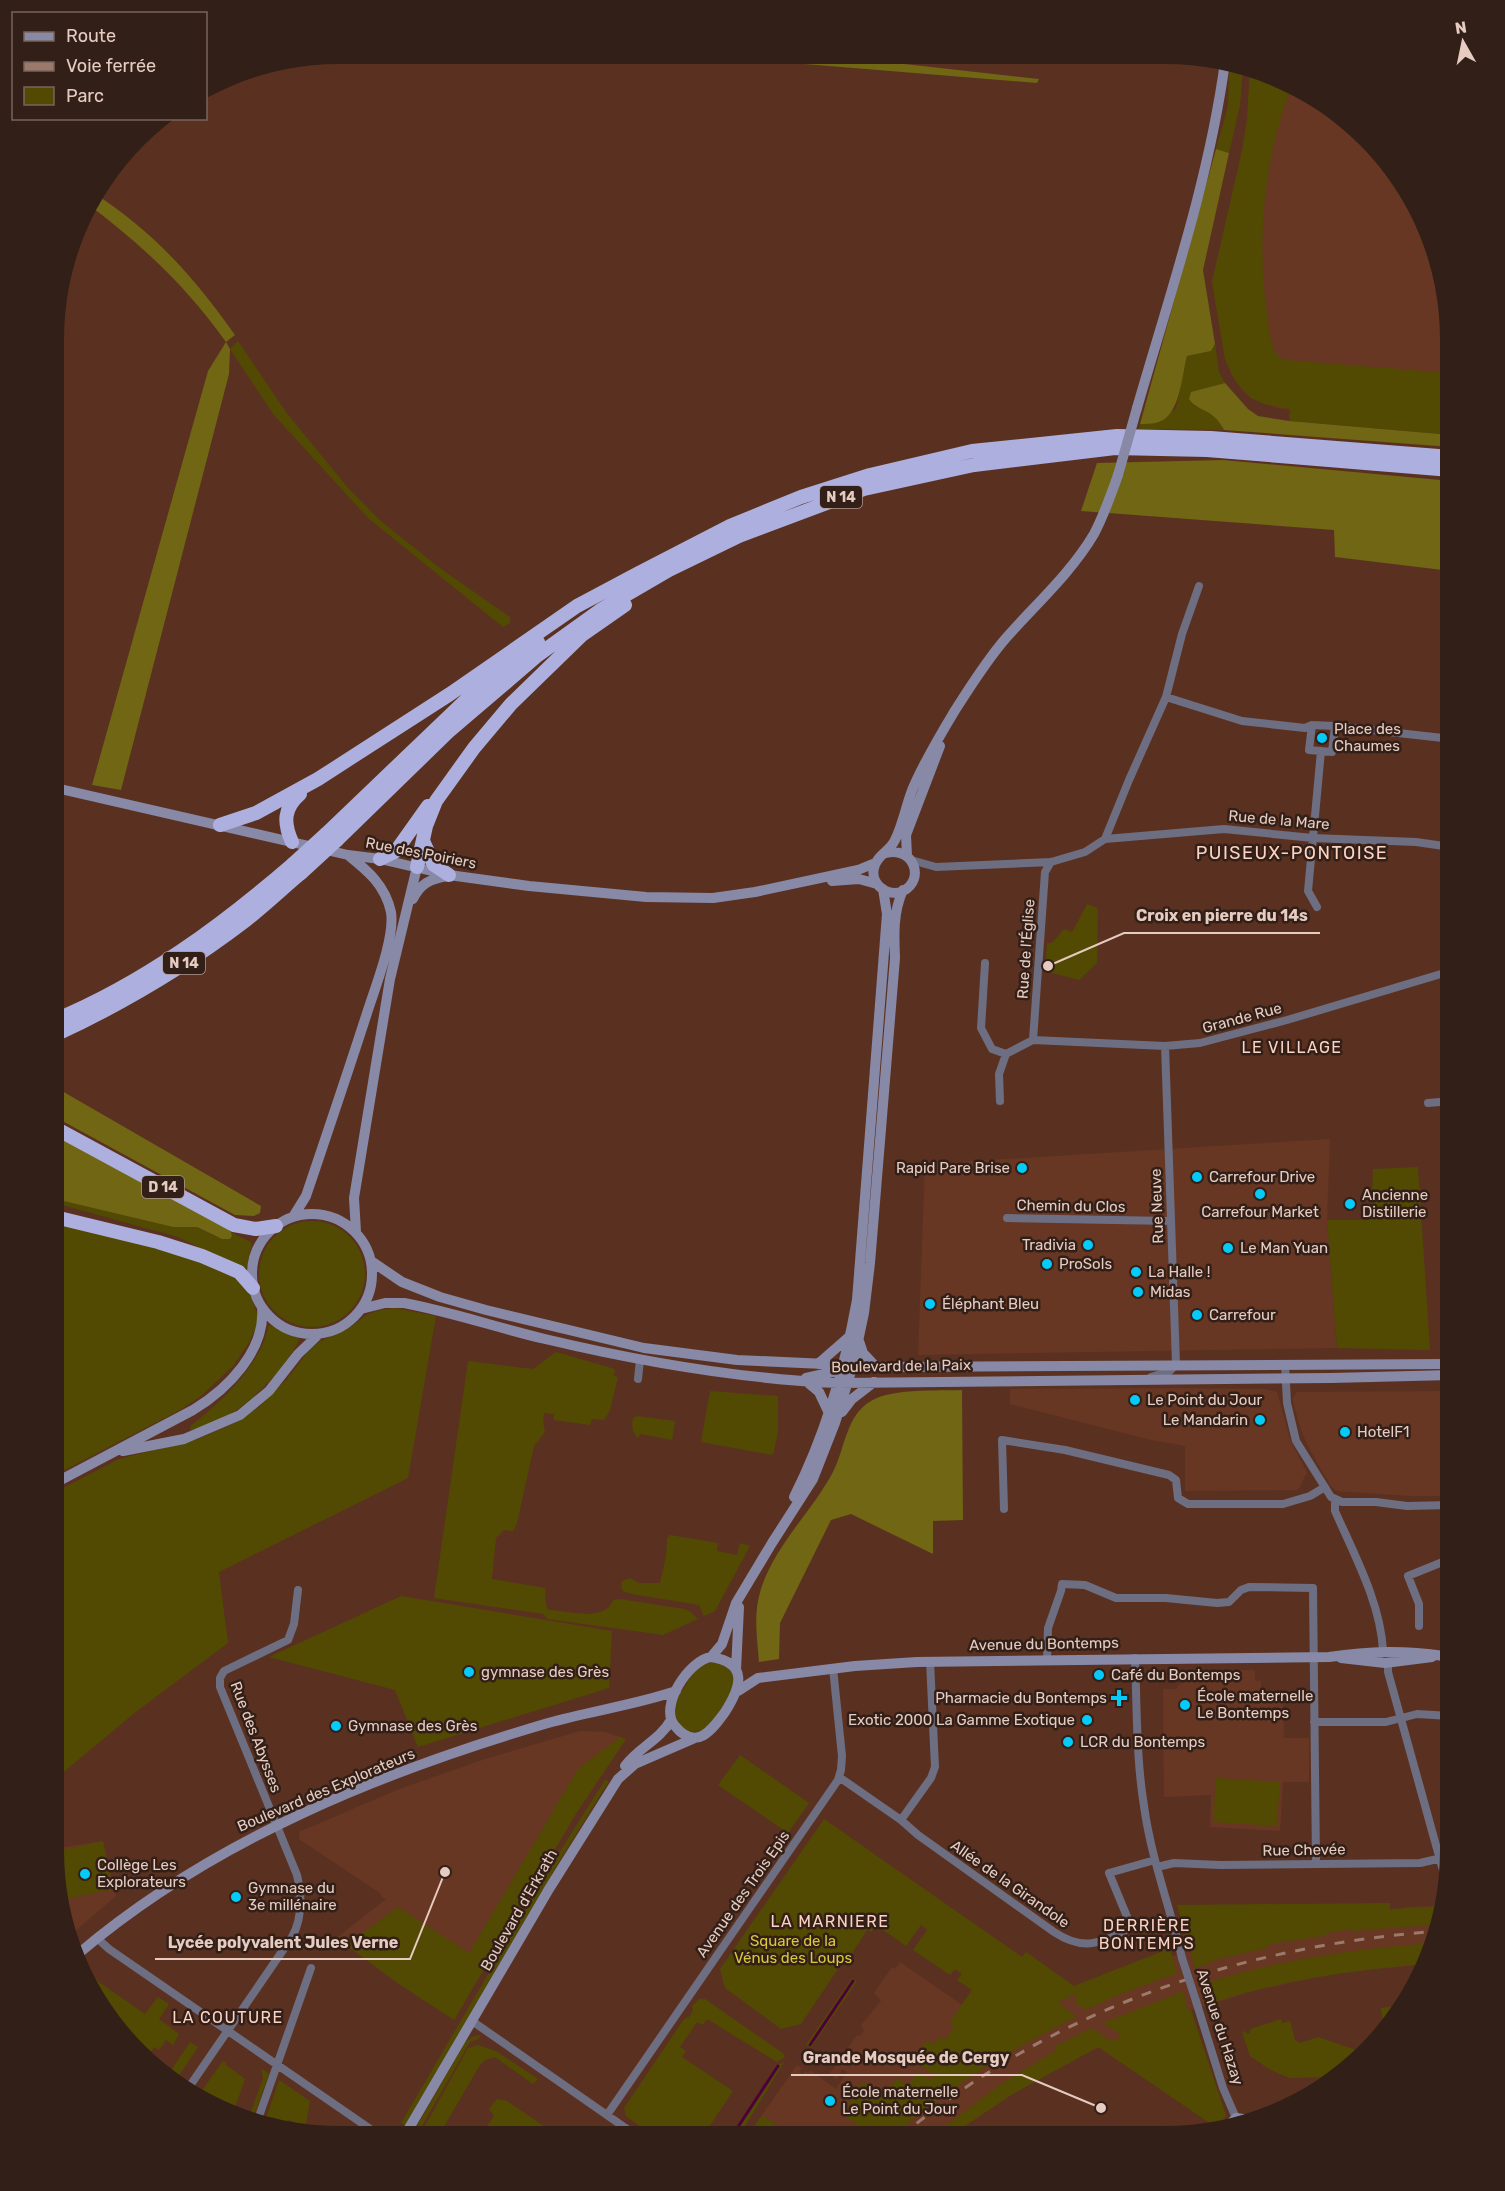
<svg xmlns="http://www.w3.org/2000/svg" width="1505" height="2191" font-family="Rubik,sans-serif">
	<rect width="100%" height="100%" fill="#5a3120"/>
	<path fill="#673723" d="M1250,69L1274,76L1339,113L1422,214L1451,339V425L1277,408L1251,398L1242,390L1231,374L1225,359L1212,282L1242,151L1247,120Z
		M1330,1139L1327,1220L1337,1348L918,1355L925,1164Z
		M1181,1388L1265,1389L1277,1392L1291,1442L1307,1472L1298,1490L1185,1491V1446L1151,1440L1010,1404V1389Z
		M1451,1391V1496H1409L1336,1491L1330,1485L1310,1450L1301,1430L1292,1399L1297,1392Z
		M1255,1670V1681H1261V1697H1283L1284,1738H1309V1782H1283L1280,1831L1210,1827L1211,1795L1164,1797L1163,1689H1177L1178,1685L1181,1684V1671Z
		M580,1731L605,1732L626,1739L577,1812L454,2020L399,1984L346,1945L334,1940L386,1899L381,1897L380,1893L299,1839V1832L397,1790L485,1759Z
		M103,1841L116,1896L75,1931L74,1937L54,1849Z
		M1443,1906L1436,1943L1425,1964L1339,1973L1298,1981L1253,1991L1191,2010L1137,2029L1067,2063L1011,2095L950,2136H792L762,2115L797,2065L802,2068L799,2072L803,2074L805,2071L808,2073L810,2070L836,2089L847,2072L842,2069L837,2080L829,2072L833,2070L857,2035L860,2036L864,2031L861,2025L881,2001L874,1993L892,1967L895,1969L900,1962L962,2005L989,1965L1057,2002L1151,1963L1191,1950L1410,1907Z"/>
	<path fill="#524a02" d="M1230,64L1243,67L1240,105L1229,153L1216,149C1220,133 1226,119 1228,102C1229,90 1228,77 1230,64Z
		M1250,69L1274,76L1292,86C1263,160 1256,242 1268,321C1270,334 1271,355 1285,360L1451,373V435L1289,421L1290,409L1264,404L1251,398L1236,382L1225,359L1212,282L1242,151L1247,120Z
		M238,341L286,412L348,488L382,522L441,569L510,617V623L503,627L368,518L274,415L230,349Z
		M1215,344L1219,372L1225,383L1201,390L1193,405L1213,414L1224,430L1139,429L1140,424L1160,422L1176,408L1187,356L1211,351Z
		M1087,904L1098,908L1097,963L1079,980L1045,971L1047,943H1052L1064,929L1072,932Z
		M1418,1167L1430,1350L1337,1348L1327,1220H1371L1373,1169Z
		M55,1199L173,1227H197L216,1237L232,1236L231,1232L252,1243L246,1271L178,1237L55,1203Z
		M259 1274a53 53 0 1 1 106 0a53 53 0 1 1-106 0Z
		M55,1224L148,1245L194,1259L238,1279L249,1291L257,1313V1324L250,1341L233,1366L201,1396L180,1410L55,1475V1262L58,1247L55,1244Z
		M395,1308L436,1316L408,1478L219,1572L228,1643L137,1711L54,1780L55,1492L119,1459L198,1439L232,1424L258,1408L287,1379L309,1350L319,1342L353,1325L368,1314L380,1310Z
		M274,1325L283,1332L299,1337V1340C282,1376 231,1425 190,1430L191,1425C218,1406 264,1361 268,1326Z
		M556,1352L615,1369L614,1376L618,1377L610,1410L604,1420L592,1419L590,1425L554,1420V1414L544,1413L543,1422L545,1432L534,1446L517,1523L513,1531L504,1530L496,1538L492,1579L545,1588L546,1605L549,1610C567,1611 607,1622 613,1600L620,1599L684,1609L691,1612L698,1619L663,1635L548,1619L543,1614L434,1598L468,1361L533,1369Z
		M710,1391L778,1396V1432L773,1455L701,1442Z
		M637,1416L675,1421L672,1440L641,1434L638,1438C633,1434 631,1425 633,1418Z
		M670,1535L718,1543L717,1551L737,1555L740,1543L750,1546L715,1611L704,1616L699,1605L632,1594L623,1591L621,1587L622,1581L630,1578L639,1583H660L666,1556L667,1539Z
		M401,1596L612,1631L609,1688L418,1747L395,1690L269,1657Z
		M708,1662C727,1664 733,1667 736,1687L706,1730L689,1732L677,1723L674,1704L697,1667Z
		M620,1737L626,1739L577,1812L454,2020L399,1984L346,1945L398,1907L469,1953L578,1769Z
		M740,1755L809,1803L788,1833L718,1785Z
		M1216,1778L1280,1782L1277,1826L1213,1822Z
		M605,1780L609,1781L562,1857L405,2125L401,2123L559,1853Z
		M824,1819L1022,1957L1026,1952L1074,1986L1163,1951L1165,1942H1168L1177,1973L1118,1995L1086,2010L1075,2003L1076,1994L1058,2002L1076,2017C1010,2050 948,2087 893,2136H860L866,2130L847,2118L854,2109L848,2104L863,2082L884,2095L897,2078L908,2086L918,2071L930,2079L936,2076L913,2061L927,2040L934,2044L939,2037L945,2040L954,2027L949,2023L972,1990L957,1980L962,1974L955,1969L950,1975L913,1950L927,1930L921,1925L906,1946L876,1925L871,1932L867,1930L851,1955L854,1957L851,1961L846,1957L801,2024L781,2029L725,1988L720,1969Z
		M103,1841L113,1889L65,1899L54,1852Z
		M1390,1903V1909L1443,1906L1440,1924L1353,1931L1350,1929L1327,1933L1324,1936L1269,1944L1267,1948L1213,1960L1211,1963L1195,1968L1177,1905Z
		M1436,1943L1425,1964C1351,1970 1276,1981 1205,2005L1203,1999L1204,1997L1200,1985C1276,1960 1357,1948 1436,1943Z
		M852,1978L857,1981L811,2048L806,2045Z
		M96,1980L145,2014L158,1997L169,2004L159,2019L179,2034L173,2045L166,2040L159,2050L154,2047L148,2056L91,1987Z
		M1184,1991L1187,2010H1191L1226,2115L1222,2124L1214,2126L1098,2047L1011,2095L950,2136H932L1001,2084L1056,2050L1054,2047L1091,2028L1112,2041L1122,2036L1103,2023Z
		M699,1999H705L784,2054L785,2057L777,2062L707,2019L703,2025L697,2022L680,2047L686,2051L682,2057L733,2091L703,2136H653L626,2116L624,2108L684,2019L689,2017L693,2010L692,2006Z
		M1404,2005L1403,2010L1384,2031L1381,2008Z
		M1281,2019L1282,2023L1290,2021L1295,2040L1300,2043L1318,2037L1365,2053L1353,2066L1337,2077L1289,2078L1269,2069L1250,2056L1242,2032L1245,2031L1247,2034L1250,2033V2029Z
		M481,2035L478,2039L470,2042L419,2131H414L465,2042L472,2037Z
		M190,2042L198,2047L174,2083L166,2078Z
		M478,2045L496,2051L538,2079L533,2084L495,2057L485,2060L480,2065L439,2135H420L468,2048Z
		M223,2061L226,2063V2065L245,2079L232,2116L198,2096Z
		M784,2062L739,2136H733L779,2064Z
		M261,2068L269,2074L252,2121L248,2120L263,2078Z
		M279,2080L310,2101L305,2131L290,2120L286,2122L272,2117L268,2125L264,2124Z
		M497,2099L507,2101L551,2131V2135H481L494,2116L489,2109Z
		M762,2115L792,2136H781L777,2133L775,2136L769,2132L766,2136H748Z"/>
	<path fill="#706613" d="M766,55H824L1039,79L1037,83L780,62Z
		M1216,149L1229,153L1203,270L1215,344L1211,351L1187,356C1182,375 1180,415 1159,422C1153,424 1146,424 1140,424Z
		M95,194C154,232 195,278 235,335L226,342L230,349L229,374L121,790L92,785L208,371L226,342C188,288 142,245 89,205Z
		M1225,383L1248,409L1258,416L1289,421L1451,435V447L1224,430C1212,407 1199,413 1189,399L1191,392Z
		M1223,460L1451,481V571L1335,557L1334,530L1081,511L1097,463Z
		M55,1087L261,1206L260,1213L254,1216L235,1215L55,1117Z
		M55,1135L225,1227L231,1232L232,1236L230,1239H222L197,1227H173L55,1199Z
		M962,1390L963,1520L933,1521V1554L851,1514L831,1520L780,1623L779,1659L759,1662C757,1637 753,1613 761,1589C775,1545 811,1513 833,1472C845,1449 846,1415 871,1401C892,1388 938,1391 962,1390Z"/>
	<g fill="none" stroke-linecap="round" stroke-linejoin="round">
		<path stroke="#4f003b" stroke-width="3" d="M810,2045L853,1981
			M732,2136L778,2066"/>
		<path stroke="#6d6e81" stroke-width="8" d="M1166,697L1242,721L1305,728L1312,725L1335,726L1443,738L1451,742
			M1312,725L1309,750L1332,752L1335,726
			M1105,839L1129,780L1166,697L1182,634L1199,586
			M911,860L936,867L1051,862L1085,852L1105,839L1224,829L1313,838L1416,842L1451,847
			M1317,907L1308,891L1321,751
			M985,963L981,1028L992,1049L1006,1054
			M1033,1040L1165,1046L1200,1043L1287,1020L1451,971
			M1033,1040L1045,872L1051,862
			M1165,1046L1176,1364
			M1000,1101L999,1074L1006,1054L1033,1040
			M1428,1103L1451,1101
			M1007,1218L1170,1221
			M1285,1364L1287,1403L1296,1441L1331,1497L1342,1502H1376L1407,1506L1451,1505
			M1151,1377L1170,1371L1176,1364
			M638,1379L640,1360
			M1335,1500V1511C1354,1554 1381,1604 1383,1651
			M1004,1509L1002,1440L1065,1450L1169,1475L1176,1480L1178,1498L1188,1504H1283L1310,1496L1325,1487
			M1419,1626V1604L1408,1576L1450,1559
			M1135,1658C1137,1707 1136,1757 1144,1806C1151,1858 1170,1907 1182,1958
			M1047,1659L1048,1628L1061,1591L1062,1584L1085,1585L1116,1598H1166L1217,1603L1229,1602L1241,1590L1249,1587L1313,1588L1316,1863
			M1388,1663V1672L1447,1885
			M1314,1722H1386L1417,1714L1450,1716
			M839,1777L901,1820L918,1835L1054,1932C1081,1950 1099,1945 1126,1930L1128,1919L1109,1873L1155,1860
			M901,1820L931,1778L935,1767L930,1661
			M1157,1867L1174,1863L1220,1865L1420,1863L1450,1856
			M97,1938L109,1949L379,2135
			M1196,2001L1223,2088L1236,2118
			M472,2021L637,2136
			M187,2090L292,1937C303,1917 302,1896 297,1875L220,1687V1678L224,1671L288,1640L294,1624L298,1590
			M607,2115L838,1780L841,1770L842,1756L833,1668
			M257,2122L311,1968"/>
		<path stroke="#8789a7" stroke-width="10" d="M1137,408C1170,294 1209,180 1225,62
			M56,788L348,855L380,859L449,875L529,886L646,897L713,898L755,892L858,870L875,863
			M886,853C913,846 926,879 903,891C888,898 870,884 874,868C876,856 890,851 895,840C903,824 906,805 913,788C924,762 939,737 954,712C970,687 986,661 1006,638C1036,604 1071,573 1094,534C1104,515 1111,495 1118,475
			M907,856L906,835L940,746
			M832,881L859,879L877,884
			M413,899C420,884 430,879 447,876
			M252 1274a60 60 0 1 1 120 0a60 60 0 1 1-120 0Z
			M293,1217L306,1196C327,1134 348,1072 368,1010C376,985 395,937 391,912C385,885 368,871 348,855
			M356,1232L354,1198L390,979L417,867
			M371,1261L402,1282L440,1297L486,1310L644,1348L737,1360L892,1367L1451,1364
			M361,1309L385,1303H404C452,1312 498,1328 545,1339C642,1362 739,1379 838,1383L1331,1378L1451,1375
			M859,1341L863,1353L875,1366
			M818,1364L850,1336
			M806,1378L846,1369
			M807,1382L819,1392L828,1411
			M842,1412L852,1399L874,1382
			M123,1451L184,1439L240,1415L269,1391L298,1354L319,1334
			M55,1483L193,1410C228,1389 266,1350 262,1307
			M794,1497C825,1436 845,1367 857,1300L887,914L883,889
			M711,1657L722,1644L736,1603L772,1543L813,1479L835,1423L853,1365L864,1313L870,1263L895,958C894,935 893,912 903,890
			M711,1657C749,1663 741,1687 725,1712C712,1730 696,1752 675,1726C658,1707 689,1660 711,1657Z
			M1341,1658L1385,1663L1432,1657
			M736,1670L739,1607
			M738,1691L758,1678L855,1666L917,1662L1329,1657C1370,1651 1403,1650 1444,1656
			M625,1766C638,1748 660,1740 671,1720
			M78,1954C212,1840 381,1772 548,1723C590,1711 635,1705 676,1691
			M1233,2121L1236,2118L1243,2119
			M405,2135L549,1889L618,1779L635,1764L695,1738"/>
		<path stroke="#adb0de" stroke-width="14" d="M220,825L256,813L318,779L450,694L577,606L639,573L730,526L801,497L870,475L972,451L1117,436L1211,438L1451,457
			M326,834L468,698L538,642
			M337,840L448,732L538,655L602,609L669,570L739,536L864,489L974,465L1115,448L1207,450L1451,470
			M423,841L434,865L449,875
			M292,842C283,822 284,808 300,794
			M380,859L396,851L428,806
			M417,867L426,826L436,801L474,748L511,704L582,635L625,605
			M55,1020C144,983 221,926 293,864
			M55,1035C122,1004 186,966 245,921C264,906 282,889 301,873
			M55,1128L234,1225L256,1229L276,1226
			M55,1217L158,1242L202,1256L239,1272L253,1288"/>
		<path stroke="#9b796b" stroke-width="3" stroke-dasharray="10 10" stroke-linecap="butt" d="M901,2136C1057,2007 1238,1947 1438,1931"/>
		<path stroke="#6d6e81" stroke-width="8" d="M1182,1958L1196,2001"/>
		<path stroke="#8789a7" stroke-width="10" d="M1118,475L1137,408"/>
		<path stroke="#adb0de" stroke-width="14" d="M293,864L326,834
			M301,873L337,840"/>
	</g>
	<g fill="#04cbf9" stroke="#321f17" stroke-width="2">
		<circle cx="1322" cy="738" r="6"/>
		<circle cx="1022" cy="1168" r="6"/>
		<circle cx="1197" cy="1177" r="6"/>
		<circle cx="1260" cy="1194" r="6"/>
		<circle cx="1350" cy="1204" r="6"/>
		<circle cx="1088" cy="1245" r="6"/>
		<circle cx="1228" cy="1248" r="6"/>
		<circle cx="1047" cy="1264" r="6"/>
		<circle cx="1136" cy="1272" r="6"/>
		<circle cx="1138" cy="1292" r="6"/>
		<circle cx="930" cy="1304" r="6"/>
		<circle cx="1197" cy="1315" r="6"/>
		<circle cx="1135" cy="1400" r="6"/>
		<circle cx="1260" cy="1420" r="6"/>
		<circle cx="1345" cy="1432" r="6"/>
		<circle cx="469" cy="1672" r="6"/>
		<circle cx="1099" cy="1675" r="6"/>
		<path d="M1116 1689h6v6h6v6h-6v6h-6v-6h-6v-6h6z"/>
		<circle cx="1185" cy="1705" r="6"/>
		<circle cx="1087" cy="1720" r="6"/>
		<circle cx="336" cy="1726" r="6"/>
		<circle cx="1068" cy="1742" r="6"/>
		<circle cx="85" cy="1874" r="6"/>
		<circle cx="236" cy="1897" r="6"/>
		<circle cx="830" cy="2101" r="6"/>
	</g>
	<g text-anchor="middle" stroke-width="5" stroke-linejoin="round" paint-order="stroke">
		<g fill="#321f17" stroke="#b0978e" stroke-width="1.5">
			<rect x="820" y="486" width="42" height="22" rx="4.5"/>
			<rect x="163" y="952" width="42" height="22" rx="4.5"/>
			<rect x="142" y="1176" width="42" height="22" rx="4.5"/>
		</g>
		<g font-size="14" font-weight="bold" fill="#e6cbc1">
			<text x="841" y="502">N 14</text>
			<text x="184" y="968">N 14</text>
			<text x="163" y="1192">D 14</text>
		</g>
		<g font-size="15" fill="#e6cbc1" stroke="#321f17" text-anchor="start">
			<text x="1334" y="734">Place des<tspan x="1334" dy="17">Chaumes</tspan></text>
			<text x="1010" y="1173" text-anchor="end">Rapid Pare Brise</text>
			<text x="1209" y="1182">Carrefour Drive</text>
			<text x="1362" y="1200">Ancienne<tspan x="1362" dy="17">Distillerie</tspan></text>
			<text x="1260" y="1217" text-anchor="middle">Carrefour Market</text>
			<text x="1076" y="1250" text-anchor="end">Tradivia</text>
			<text x="1240" y="1253">Le Man Yuan</text>
			<text x="1059" y="1269">ProSols</text>
			<text x="1148" y="1277">La Halle !</text>
			<text x="1150" y="1297">Midas</text>
			<text x="942" y="1309">Éléphant Bleu</text>
			<text x="1209" y="1320">Carrefour</text>
			<text x="1147" y="1405">Le Point du Jour</text>
			<text x="1248" y="1425" text-anchor="end">Le Mandarin</text>
			<text x="1357" y="1437">HotelF1</text>
			<text x="481" y="1677">gymnase des Grès</text>
			<text x="1111" y="1680">Café du Bontemps</text>
			<text x="1197" y="1701">École maternelle<tspan x="1197" dy="17">Le Bontemps</tspan></text>
			<text x="1107" y="1703" text-anchor="end">Pharmacie du Bontemps</text>
			<text x="1075" y="1725" text-anchor="end">Exotic 2000 La Gamme Exotique</text>
			<text x="348" y="1731">Gymnase des Grès</text>
			<text x="1080" y="1747">LCR du Bontemps</text>
			<text x="97" y="1870">Collège Les<tspan x="97" dy="17">Explorateurs</tspan></text>
			<text x="248" y="1893">Gymnase du<tspan x="248" dy="17">3e millénaire</tspan></text>
			<text x="842" y="2097">École maternelle<tspan x="842" dy="17">Le Point du Jour</tspan></text>
		</g>
		<g font-size="15" fill="#e6cbc1" stroke="#321f17">
			<text transform="translate(1279 820) rotate(5)" y="5">Rue de la Mare</text>
			<text transform="translate(421 853) rotate(11)" y="5">Rue des Poiriers</text>
			<text transform="translate(1026 949) rotate(-86)" y="5">Rue de l'Église</text>
			<text transform="translate(1242 1018) rotate(-15)" y="5">Grande Rue</text>
			<text transform="translate(1071 1206) rotate(1)" y="5">Chemin du Clos</text>
			<text transform="translate(1157 1206) rotate(-92)" y="5">Rue Neuve</text>
			<text transform="translate(901 1366) rotate(-1)" y="5">Boulevard de la Paix</text>
			<text transform="translate(1044 1644) rotate(-1)" y="5">Avenue du Bontemps</text>
			<text transform="translate(256 1737) rotate(69)" y="5">Rue des Abysses</text>
			<text transform="translate(326 1790) rotate(-23)" y="5">Boulevard des Explorateurs</text>
			<text transform="translate(1304 1850) rotate(-1)" y="5">Rue Chevée</text>
			<text transform="translate(1010 1884) rotate(35)" y="5">Allée de la Girandole</text>
			<text transform="translate(743 1894) rotate(-55)" y="5">Avenue des Trois Epis</text>
			<text transform="translate(519 1910) rotate(-60)" y="5">Boulevard d'Erkrath</text>
			<text transform="translate(1220 2027) rotate(72)" y="5">Avenue du Hazay</text>
		</g>
		<g font-size="15" fill="#d9c83c" stroke="#321f17">
			<text x="793" y="1946">Square de la<tspan x="793" dy="17">Vénus des Loups</tspan></text>
		</g>
		<g font-size="16" letter-spacing="1.5" fill="#fcd2c2" stroke="#321f17">
			<text x="1292" y="1053">LE VILLAGE</text>
			<text x="830" y="1927">LA MARNIERE</text>
			<text x="1147" y="1931">DERRIÈRE<tspan x="1147" dy="18">BONTEMPS</tspan></text>
			<text x="228" y="2023">LA COUTURE</text>
		</g>
		<g font-size="18" letter-spacing="1.5" fill="#fcd2c2" stroke="#321f17">
			<text x="1292" y="859">PUISEUX-PONTOISE</text>
		</g>
	</g>
	<path d="M0 0H1505V2191H0ZM339 64H1165A275 275 0 0 1 1440 339V1851A275 275 0 0 1 1165 2126H339A275 275 0 0 1 64 1851V339A275 275 0 0 1 339 64Z" fill="#321f17" fill-rule="evenodd"/>
	<path fill="none" stroke="#e6cbc1" stroke-width="2" d="M1048 966L1124 933H1320M445 1872L410 1959H155M1101 2108L1022 2075H791"/>
	<g fill="#e6cbc1" stroke="#321f17" stroke-width="2">
		<circle cx="1048" cy="966" r="6"/>
		<circle cx="445" cy="1872" r="6"/>
		<circle cx="1101" cy="2108" r="6"/>
	</g>
	<g font-size="16" text-anchor="middle" font-weight="bold" fill="#e6cbc1" stroke="#321f17" stroke-width="5" stroke-linejoin="round" paint-order="stroke">
		<text x="1222" y="921">Croix en pierre du 14s</text>
		<text x="283" y="1948">Lycée polyvalent Jules Verne</text>
		<text x="906" y="2063">Grande Mosquée de Cergy</text>
	</g>
	<rect x="12" y="12" width="195" height="108" fill="#321f17" stroke="#7a645b" stroke-width="1.5"/>
	<rect x="24" y="32" width="30" height="9" fill="#8789a7" stroke="#7a645b" stroke-width="1.5"/>
	<text x="66" y="42" font-size="18" fill="#e6cbc1">Route</text>
	<rect x="24" y="62" width="30" height="9" fill="#9b796b" stroke="#7a645b" stroke-width="1.5"/>
	<text x="66" y="72" font-size="18" fill="#e6cbc1">Voie ferrée</text>
	<rect x="24" y="87" width="30" height="18" fill="#524a02" stroke="#7a645b" stroke-width="1.5"/>
	<text x="66" y="102" font-size="18" fill="#e6cbc1">Parc</text>
	<g transform="translate(1463 42) rotate(351)" stroke="#321f17" stroke-width="4.5" paint-order="stroke">
	<path d="M0-4.5L10 22L0 15L-10 22Z" fill="#e6cbc1"/>
	<text y="-9" font-size="16" font-weight="bold" text-anchor="middle" fill="#e6cbc1">N</text>
	</g>
</svg>
